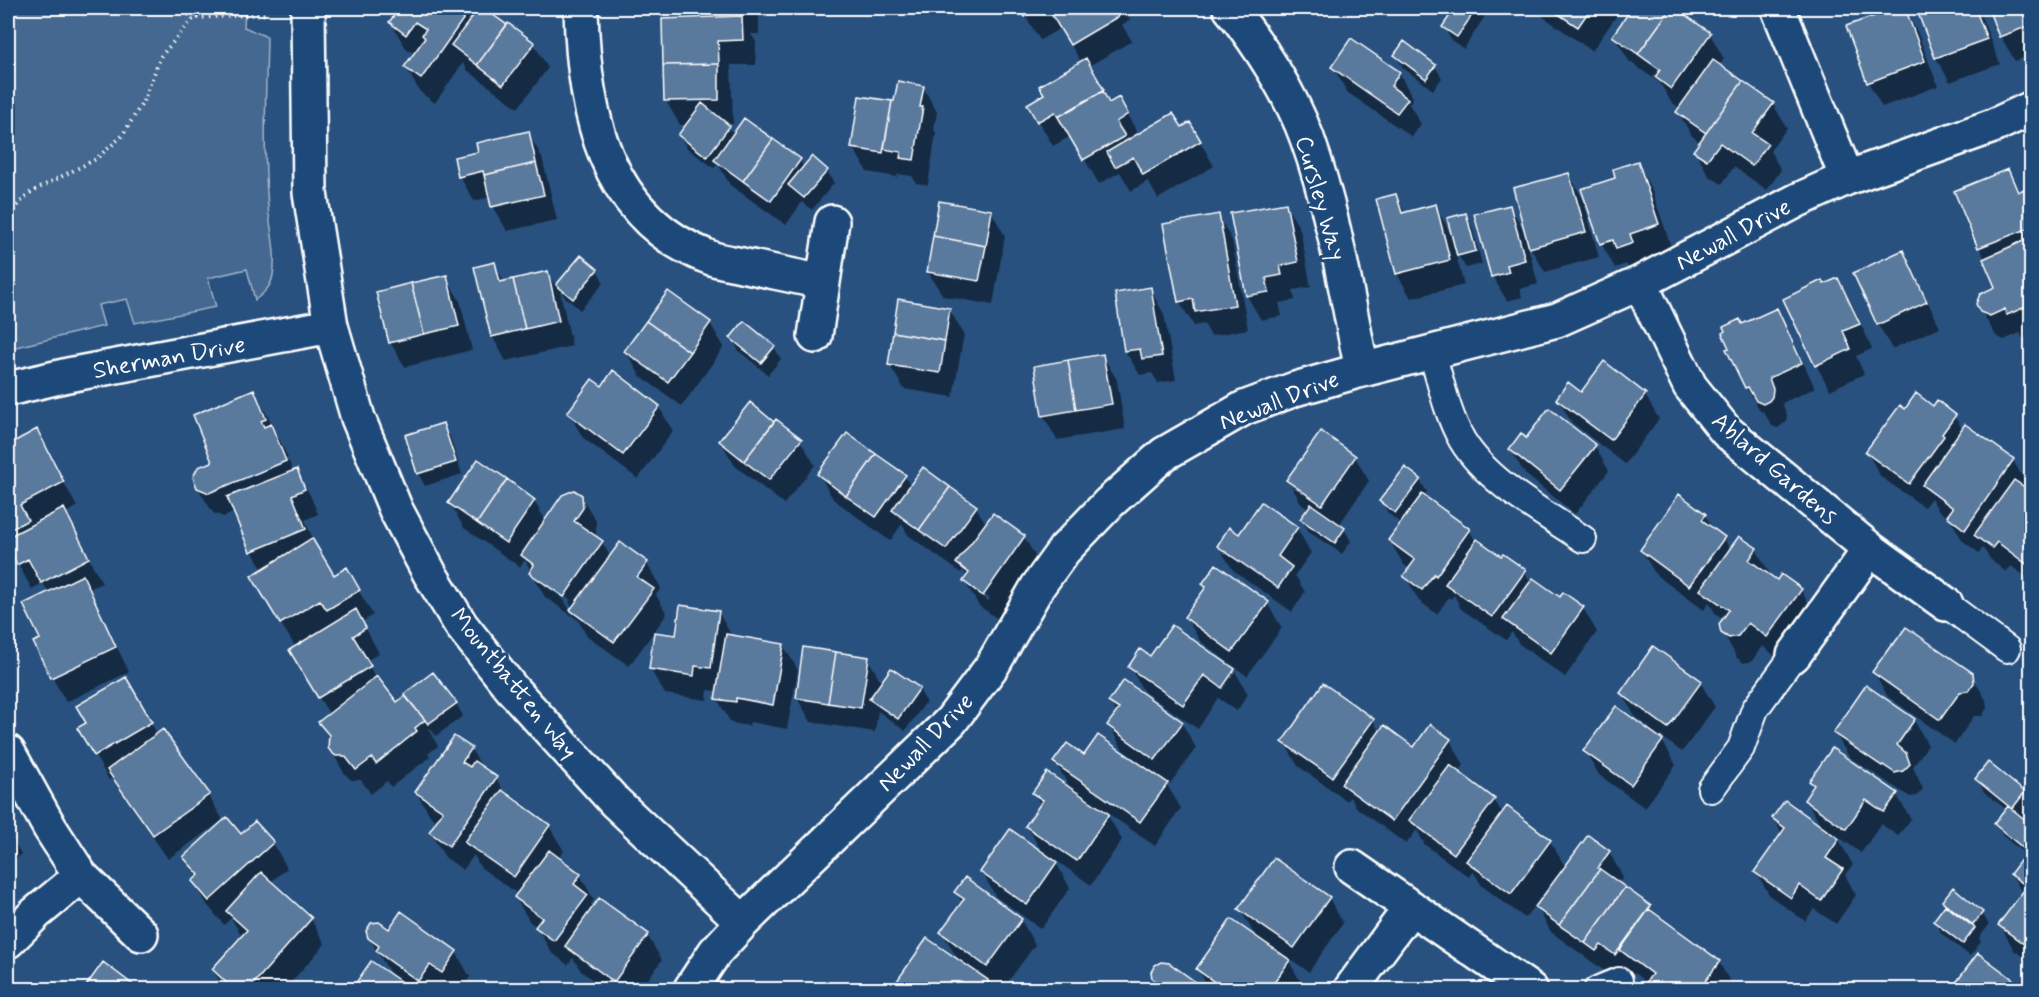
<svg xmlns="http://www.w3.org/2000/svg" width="2039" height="997" font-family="Mynerve,sans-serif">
	<rect width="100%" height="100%" fill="#28517f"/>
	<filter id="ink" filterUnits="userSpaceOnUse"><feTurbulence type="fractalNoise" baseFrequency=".0167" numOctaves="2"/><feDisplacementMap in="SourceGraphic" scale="12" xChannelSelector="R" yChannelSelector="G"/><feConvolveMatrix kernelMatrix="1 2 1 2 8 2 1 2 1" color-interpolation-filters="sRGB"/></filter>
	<g filter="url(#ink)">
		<path fill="#446890" stroke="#a2b4c8" stroke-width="1.5" d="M8,8H245L244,27L267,37C266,93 263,150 268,206C270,229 277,252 273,275C271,287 264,293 255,300L247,269L208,278L216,307L135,323L127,299L98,305L104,326L8,349Z"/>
		<path fill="#0007" fill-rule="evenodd" d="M402,8H497L499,12L497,15L500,21L534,44L548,68L518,108L467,70L463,63L435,103L420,92L406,68L415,55L405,47L391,23Z
			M678,8H771V11H759V34H751L756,42V65H731L733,124H726L734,135L744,121L800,160L804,168L827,171L834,183L812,210L802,202L786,225L730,185L718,164L714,168L687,148L680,136L688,125H680L666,101L683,19Z
			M1020,8H1123L1130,20L1122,25L1132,41L1089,66L1111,104L1118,99L1139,135L1181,129L1190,124L1214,166L1158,199L1148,181L1131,191L1120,172L1099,184L1071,136L1053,146L1029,105L1046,95L1081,62L1061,28L1040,40Z
			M1457,8H1490L1464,49L1451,40L1444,27Z
			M1533,8H1622L1592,51L1535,11Z
			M1634,8H1673L1710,34L1724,59L1719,66L1773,104L1787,128L1770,151L1781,170L1767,190L1734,167L1722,184L1709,176L1695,151L1701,143L1692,136L1678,112L1680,108L1671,102L1660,83L1629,61L1614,36Z
			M1901,8H1904L1917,31L1938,86L1882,107L1868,82L1848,27Z
			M1918,8H1978L2000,64L1950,82L1936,58Z
			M1990,8H2032V55L2015,61L2001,37Z
			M1396,55L1435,66L1442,78L1433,90L1403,68Z
			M1333,67L1399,73L1413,98L1409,104L1421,124L1412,137L1347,92Z
			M923,87L937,112L934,129L936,133L928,185L916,183L912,176L898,174L897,177L867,172L853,147L861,97L895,103Z
			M528,133L542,157L557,220L507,231L493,206L491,197L474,201L460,177L455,158L480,153Z
			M1637,163L1651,188L1672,249L1643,259L1646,268L1631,273L1626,264L1615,268L1601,243Z
			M2008,171L2020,192L2023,191L2032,206V335L2023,339L2020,333L2004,340L1996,336L1977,304L1997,288L1956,192Z
			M1569,174L1583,199L1599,257L1545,272L1527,242L1538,284L1520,289L1522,297L1507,301L1493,277L1476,215L1510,206L1527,236Z
			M1396,196L1405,213L1435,205L1452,236L1465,214L1472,227L1482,264L1466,268L1455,251L1464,285L1411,298L1397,274Z
			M1285,204L1300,229L1311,287L1293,290L1295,300L1279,303L1282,316L1261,320L1247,296Z
			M991,211L1005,236L993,305L943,296L928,272Z
			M1218,216L1232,240L1248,329L1211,336L1204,324L1194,326L1179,301Z
			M1902,252L1916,277L1940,327L1892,349L1878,324Z
			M581,257L597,270L604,283L580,310L565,297L560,291L572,346L506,361L492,336L494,264L505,283L547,273L556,287Z
			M446,277L460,301L472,350L405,367L390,342Z
			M1838,280L1852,304L1872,349L1856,356L1864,374L1830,390L1816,365Z
			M1150,289L1164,314L1176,380L1158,383L1152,373L1140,375L1125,351Z
			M949,309L964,334L953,397L904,389L889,364Z
			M1776,310L1790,334L1815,388L1782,403L1787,415L1786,422L1778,428L1772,426L1763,411L1761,412L1746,387L1742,326Z
			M710,323L724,347L682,406L640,376L626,351Z
			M732,338L774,347L781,359L768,375L739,351Z
			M1103,356L1117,380L1125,429L1057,440L1043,415Z
			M602,388L659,407L673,431L638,479L583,438L569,413Z
			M253,391L268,416L288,458L225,485V488L289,461L293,472L296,470L310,495L318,514L305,520L317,549L334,577L346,569L373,615L362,622L379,653L366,661L376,678L397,704L407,696L456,703L463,716L436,736L430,728L428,729L438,746L428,754L430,757L391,787L387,781L371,794L361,780H351L344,773L330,748V740L320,723L330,715L305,675L296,648L267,601L263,570L252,551L235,512L224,517L213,513L198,488L214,463Z
			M1581,394L1645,395L1659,419L1625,464L1572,423L1558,399Z
			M1934,408L1954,416L1963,430L2013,460L2027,485L2024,489L2032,494V581L2011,566L2006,572L1990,559L1983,548L1979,553L1963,541L1950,519L1938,510L1931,498L1924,507L1881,477L1867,452L1905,411Z
			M775,424L800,440L815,465L784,504L735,466L721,442Z
			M443,425L450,437L462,474L425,486L418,473Z
			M36,431L77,507L65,513L102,583L89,589L129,672L66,702L52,677L42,640L49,593L43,583L32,589L15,559L9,562L8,559V446Z
			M1595,446L1609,471L1575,514L1525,474L1510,449Z
			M1355,457L1369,481L1339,525L1344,529L1351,541L1342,554L1309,532L1302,519L1309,509L1302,505L1288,480Z
			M819,474L905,477L911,487L976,507L986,524L993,515L1024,537L1039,562L998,619L979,606L965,582L967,578L963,570L961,573L908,535L902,524L890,541L833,499ZM981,592L990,599L988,601L981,596Z
			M1420,480L1427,492L1423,497L1469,530L1477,543L1524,571L1531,583L1560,599L1583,608L1597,632L1565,677L1519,644L1512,632L1506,640L1461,609L1454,595L1451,599L1449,597L1437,614L1419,601L1405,576L1410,569L1404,565L1389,540L1401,524L1388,513L1381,501Z
			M581,496L596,521V534L594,537L602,542L611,558L621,544L647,564L661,588L656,595L667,614L629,666L586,635L578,620L545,597L525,560L520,567L464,528L450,503L534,501L546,521ZM544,581L562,590L565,596L571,600L569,602L573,609L571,612L563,598L544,585Z
			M1705,515L1715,532L1724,538L1730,550L1756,549L1770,574L1769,576L1778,582L1801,590L1815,615L1782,661L1762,646L1752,661L1744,663L1737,658L1723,632L1724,620L1716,615L1709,602L1704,610L1656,575L1641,550Z
			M1297,528L1311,553L1295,575L1305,592L1292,612L1233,570L1218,546L1239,536Z
			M1203,584L1267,603L1282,628L1247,676L1231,664L1248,694L1237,711L1218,698L1198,729L1144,692L1130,667L1151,658L1227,665L1228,662L1200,641L1186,617L1206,589Z
			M718,612L732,636L783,645L798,670L787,729L750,722L749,726L731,723L717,699L718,691L708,690L707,700L665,694L650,669L677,637Z
			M1894,647L1971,674L1986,700L1987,708L1982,716H1974L1955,744L1888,697L1874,672Z
			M868,659L882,683L919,689L926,702L905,731L878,711L875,732L811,722L797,698Z
			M125,679L158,735L163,731L208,795L223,820L168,859L123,794L113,778L109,780L79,728L88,723Z
			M1700,682L1715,707L1682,752L1659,735L1676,765L1645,808L1599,775L1585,751L1647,730L1649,727L1636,718L1622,693Z
			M1110,702L1182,723L1196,748L1170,784L1164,780L1181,808L1155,846L1106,812L1122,840L1091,885L1054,859L1070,888L1041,929L996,897L982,872L1043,854L1027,826L1041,805L1034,793L1072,791L1055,762L1085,757L1135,762L1137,760L1123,750L1109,725L1117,714Z
			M1373,720L1380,733L1414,749L1450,740L1464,765L1458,773L1494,800L1503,814L1550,841L1566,868L1609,852L1623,877L1618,884L1650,907L1655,915L1719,962L1733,987L1731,990H1643L1647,983L1634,973L1630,979L1615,968L1610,975L1551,932L1537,907L1558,879L1556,877L1525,918L1482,886L1473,871L1469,877L1425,845L1417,830L1406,844L1357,808L1350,797L1347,801L1298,766L1284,742Z
			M1914,720L1928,745L1913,767L1923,789L1917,796L1910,797L1849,757L1835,733Z
			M471,749L483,769L496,778L506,795L549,826L564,851L558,859L580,875L594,900L591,904L594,908L647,935L662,960L640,990H606L581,971L573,958L568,965L551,952L537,927L530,922L515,897L518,894L480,867L474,855L463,870L445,857L430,832L438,822L431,817L416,792Z
			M1989,764L2024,793L2031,806L2021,818L2032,827V860L2003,836L1996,824L2007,810L1984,792L1977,779Z
			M1811,782L1896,794L1911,819L1898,836L1881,824L1861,853L1836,835L1853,865L1845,875L1856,895L1836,924L1814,909L1805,921L1770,896L1756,872L1782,834L1774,818L1823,829L1806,800L1815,787Z
			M8,831L21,854L8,866Z
			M241,836L273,843L287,868L271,882L311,919L325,944L284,990H225L213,970L242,936L231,918L224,925L208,906L194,882L197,878L185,857Z
			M2032,866V963L2014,950L2000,925L2023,894L2011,874Z
			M956,892L1021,920L1035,945L1002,990L986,979L992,990H895L928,940L959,961L942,932L963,904Z
			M1329,898L1343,923L1309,972L1286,956L1303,986L1300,990H1210L1198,969L1257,939L1240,909Z
			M1944,901L1982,913L1989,925L1979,938L1981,942L1970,956L1942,934L1934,921L1946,906Z
			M389,931L456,952L470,977L461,990H353L393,978L369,938Z
			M1979,955L2021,987L2023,990H1952Z
			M1153,978L1204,990H1160Z"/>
		<path fill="#5a7a9d" stroke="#fff" stroke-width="1.5" d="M400,8H471L421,79L404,67L425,38L422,35L426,29L415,22L406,35L389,22Z
			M479,8H492L495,9L492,14L507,25L477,65L451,45Z
			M676,8H746V9L676,11Z
			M1019,8H1040L1024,17Z
			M1057,8H1113L1119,16L1070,45L1050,12Z
			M1455,8H1477L1457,37L1442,27Z
			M1549,8H1591L1578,27Z
			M1632,8H1671L1638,54L1612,36Z
			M1671,8H1675L1711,33L1671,89L1655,77L1660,70L1638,54Z
			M1897,8H1905L1925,61L1867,83L1846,26Z
			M1916,8H1975L1987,39L1935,58Z
			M1988,8H2032V25L1999,37Z
			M742,16L743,40L718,41L719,64L663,65L662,19Z
			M508,23L535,43L503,85L477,65Z
			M1351,38L1400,72L1391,86L1408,99L1397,113L1331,67Z
			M1404,41L1436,65L1426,79L1394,55Z
			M1086,58L1104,90L1058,117L1055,112L1037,122L1027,104L1044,94L1039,86Z
			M1713,60L1743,81L1706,133L1676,112Z
			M719,64V100L664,101L663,65Z
			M898,81L924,86L920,107H923L914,160L900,158L901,152L884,149L892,101H894Z
			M1743,81L1774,103L1752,133L1768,144L1752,166L1720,143L1707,160L1693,151Z
			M1103,91L1109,103L1119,97L1128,114L1116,122L1125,136L1083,160L1058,117Z
			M859,96L892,101L883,153L851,148Z
			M702,103L730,126L707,157L678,135Z
			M1173,113L1182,127L1190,122L1201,141L1143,175L1133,157L1115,167L1107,152Z
			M744,118L773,139L743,181L714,160Z
			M529,131L536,163L484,175L483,171L458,177L454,157L478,152L476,143Z
			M773,139L801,159L771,201L743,181Z
			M812,156L828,170L804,198L788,185Z
			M1638,161L1659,224L1630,234L1633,243L1616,249L1613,240L1600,244L1581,189L1615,178L1613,169Z
			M536,163L544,195L491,207L484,175Z
			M2008,169L2018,192L2024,189L2032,207V227L1978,248L1954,191Z
			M1569,173L1586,232L1529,248L1513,188Z
			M1396,194L1402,213L1436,204L1450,260L1396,274L1376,199Z
			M939,201L992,210L986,246L933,236Z
			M1286,203L1298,262L1280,266L1282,275L1266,278L1269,292L1246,296L1230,213Z
			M1510,205L1525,260L1507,265L1509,272L1491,277L1474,214Z
			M1466,213L1476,251L1457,256L1447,218Z
			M1219,214L1235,305L1195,312L1193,299L1178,302L1163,224Z
			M933,236L986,246L979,281L927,272Z
			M2032,237V304L2007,315L2005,309L1990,316L1980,312L1976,304L1980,294L1995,287L1983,259Z
			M1903,250L1927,302L1877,325L1853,273Z
			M581,255L598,269L573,299L556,285Z
			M495,262L500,282L513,279L525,329L491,337L474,267Z
			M548,271L559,321L525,329L513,279Z
			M447,275L459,326L424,334L411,283Z
			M1838,278L1860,324L1843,331L1851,349L1815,366L1783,299L1822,280L1824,284Z
			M411,283L424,334L389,343L376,292Z
			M1151,287L1162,356L1142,359L1140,349L1124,351L1115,293Z
			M668,291L711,322L690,352L646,321Z
			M898,299L950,308L945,341L893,332Z
			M1777,308L1802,363L1769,378L1773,389L1772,397L1769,401L1763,404L1756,401L1748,387L1745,388L1726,349L1729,348L1722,333L1725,331L1723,327L1740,319L1742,324Z
			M646,321L690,352L668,382L624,351Z
			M744,321L775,346L761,363L730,338Z
			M893,332L945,341L940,373L888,365Z
			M1103,354L1112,404L1076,410L1068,360Z
			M1068,360L1076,410L1042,416L1034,366Z
			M1604,361L1646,394L1611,440L1556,399L1568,382L1581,392Z
			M613,370L660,406L623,455L567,413L592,379L602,386Z
			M254,389L266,419L261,421L264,427L271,424L286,461L209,493L197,488L193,477L198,467L212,462L193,415Z
			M1916,393L1933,406L1937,400L1956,415L1942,434L1944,436L1909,484L1865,452L1900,405L1905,409Z
			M750,402L774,422L744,461L719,441Z
			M1549,408L1596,445L1560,490L1509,449L1521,433L1526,438Z
			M776,419L802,439L769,480L744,461Z
			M443,423L456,462L417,474L405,435Z
			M1965,424L2014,459L1965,530L1947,516L1953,508L1922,485Z
			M37,429L64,482L20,505L28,520L8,531V445Z
			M1321,431L1356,456L1322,505L1286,480Z
			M847,433L876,454L846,496L817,474Z
			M876,454L906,475L876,517L846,496Z
			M478,459L507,479L477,523L448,503Z
			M923,467L950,487L919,530L892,510Z
			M1405,467L1421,479L1395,513L1379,501Z
			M297,469L305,489L292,495L306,529L250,552L227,497Z
			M507,479L535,500L506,543L477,523Z
			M2014,480L2032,492V562L2029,566L1997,542L1992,548L1974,535Z
			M950,487L977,506L946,549L919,530Z
			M574,490L582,495L583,508L574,521L603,541L564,597L529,573L534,565L521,555L562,495Z
			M1422,494L1470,529L1436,576L1434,574L1422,590L1403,576L1415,560L1388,540Z
			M1679,494L1706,514L1702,520L1725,537L1689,586L1640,550Z
			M1261,502L1298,527L1278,556L1292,567L1278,588L1217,546L1229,527L1239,534Z
			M1311,504L1345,528L1335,543L1300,519Z
			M64,508L89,558L41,583L28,559L17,565L8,546V537Z
			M993,513L1025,536L983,596L963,581L969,573L956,563Z
			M1739,536L1757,548L1749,560L1777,580L1781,574L1802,589L1767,637L1748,623L1738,636L1729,638L1721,633L1719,624L1729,610L1700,590Z
			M312,538L334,575L347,567L360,590L327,610L320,600L280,624L251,576Z
			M1477,539L1501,556L1503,554L1526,570L1492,617L1445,584Z
			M620,542L648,562L637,577L654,589L614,642L570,610Z
			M1216,564L1269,602L1232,652L1184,617L1206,587L1202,584Z
			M83,575L116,647L51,678L33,642L40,639L23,604Z
			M1533,578L1560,597L1563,592L1584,607L1551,653L1503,619Z
			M680,605L719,611L711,668L695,666L694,676L649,669L654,632L676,635Z
			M356,609L366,628L353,636L371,666L318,698L289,650Z
			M1172,625L1235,669L1222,688L1204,675L1183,705L1128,667L1140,649L1150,656Z
			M1906,627L1973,673L1974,683L1968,691L1960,692L1940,720L1872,672L1892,644L1893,645Z
			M726,634L784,644L773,705L736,698V702L715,699Z
			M1653,646L1702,681L1668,728L1620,693Z
			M803,647L836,652L828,703L796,698Z
			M836,652L869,657L861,708L828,703Z
			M891,668L920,688L898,719L869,699Z
			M433,672L457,703L428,724L404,694Z
			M377,676L397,702L405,696L425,720L415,728L417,731L376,764L372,758L356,770L345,756H336L331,752L328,748L329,735L318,722Z
			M126,677L152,722L94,756L77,728L86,723L76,706Z
			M1124,680L1183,722L1155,760L1107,725L1119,709L1108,702Z
			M1323,683L1374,719L1332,777L1282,742Z
			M1866,685L1915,719L1897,745L1906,753L1910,764L1903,771L1895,773L1883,765L1882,766L1833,733Z
			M1616,706L1663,740L1631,785L1583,751Z
			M1430,724L1451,739L1392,821L1341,784L1384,725L1414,747Z
			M163,729L210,794L153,835L107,770Z
			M1098,735L1168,783L1140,822L1053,762L1067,743L1084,755Z
			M454,736L472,748L462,762L470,767L474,761L497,777L449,846L429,832L443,811L415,792Z
			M1832,748L1898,793L1884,812L1866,800L1846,829L1804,800L1814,785L1809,781Z
			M1988,762L2025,792L2012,809L1975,779Z
			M1450,765L1495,799L1454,854L1409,820Z
			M1047,772L1109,814L1077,861L1025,826L1043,800L1032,793Z
			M502,790L550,825L514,877L464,842Z
			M1785,800L1839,839L1826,858L1843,869L1821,901L1799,885L1791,898L1754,872L1785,828L1772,818Z
			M1507,806L1551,840L1511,894L1466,861Z
			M2008,806L2032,825V850L2029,853L1994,824Z
			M227,817L241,834L255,821L274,842L209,901L192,881L199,875L183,857Z
			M1010,829L1057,862L1027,905L980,872Z
			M1588,835L1610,851L1598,868L1600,869L1559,925L1535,907Z
			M549,850L581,874L574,884L588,895L554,941L535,927L542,918L514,897Z
			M2023,857L2032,864V890L2010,874Z
			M1274,858L1330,897L1294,948L1238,909Z
			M1600,869L1625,887L1585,943L1559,925Z
			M261,872L312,918L248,990H234L212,969L247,930L226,911Z
			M965,877L1022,919L987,967L940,932L964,899L954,892Z
			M2027,886L2032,890V950L1998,925Z
			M1625,887L1651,906L1615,955L1601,945L1596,951L1585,943Z
			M1953,887L1983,912L1973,925L1942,901Z
			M599,898L649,934L614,982L565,946Z
			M1945,905L1975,928L1963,944L1933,921Z
			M1649,909L1720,961L1699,990H1651L1644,985L1652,974L1620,950Z
			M401,911L457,951L442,973L430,965L418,981L376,951L379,946L368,938L366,931L371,923L379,922L389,929Z
			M1231,919L1290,960L1269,990H1226L1196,969Z
			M927,938L988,980L989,990L892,988Z
			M1978,953L2022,986L2019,990H1962L1955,984Z
			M371,961L413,990H351Z
			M103,962L140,990H83Z
			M1161,962L1169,963L1207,990H1166L1152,978L1151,972L1155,965Z"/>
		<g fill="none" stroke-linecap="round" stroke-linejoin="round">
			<defs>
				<path id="service" d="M1432,353C1441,382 1447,414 1462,440C1487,482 1543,512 1583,539
					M1946,604L2007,649
					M1711,789L1741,748L1755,709L1794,655
					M1597,990L1619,981"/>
				<path id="minor" d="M308,8L310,193L331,326L358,418L396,510L430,574L461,625L512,689L615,802L743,922
					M581,8C583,108 603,219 711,258C722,262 735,263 746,266C772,271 797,277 823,282
					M1230,8C1259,44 1291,94 1307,138C1334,213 1346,292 1362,370
					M1778,8L1847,178
					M1640,283L1690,386L1726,431L1870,549L1946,604
					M815,336L832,222
					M8,389L68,375L331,326
					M1794,655L1870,549
					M8,752L50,828L81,876L141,934
					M1352,867L1531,990
					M8,941L36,913L81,876
					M690,990L715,952L743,922L951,721L992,666L1038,586L1064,550L1109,503L1164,454L1244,408L1295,389L1362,370L1557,320L1640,283L1798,200L1847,178L1993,126L2032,108
					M1350,990L1411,907"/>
			</defs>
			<use href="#service" stroke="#fff" stroke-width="30"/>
			<use href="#minor" stroke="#fff" stroke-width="38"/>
			<path stroke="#fff" stroke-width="4" stroke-dasharray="1.5 4.5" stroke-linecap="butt" d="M178,8L194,18
				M8,214L31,192L96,159L122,136L143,102L161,56L194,18L268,14"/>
			<use href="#service" stroke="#1f4a7a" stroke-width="26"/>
			<use href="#minor" stroke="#1f4a7a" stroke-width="33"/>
		</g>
	</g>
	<g text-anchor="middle" stroke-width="6" stroke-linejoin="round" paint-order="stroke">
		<g font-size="24" fill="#fff" stroke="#1f4a7a">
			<text transform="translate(1321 198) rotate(74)" y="8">Cursley Way</text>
			<text transform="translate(1733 234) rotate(-28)" y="8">Newall Drive</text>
			<text transform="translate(169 357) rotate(-10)" y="8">Sherman Drive</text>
			<text transform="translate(1279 400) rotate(-21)" y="8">Newall Drive</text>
			<text transform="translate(1775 468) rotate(41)" y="8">Ablard Gardens</text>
			<text transform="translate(514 683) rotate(51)" y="8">Mountbatten Way</text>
			<text transform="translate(925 742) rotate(-46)" y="8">Newall Drive</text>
		</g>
	</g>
	<rect width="2039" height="997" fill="none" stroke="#1f4a7a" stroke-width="30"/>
	<rect x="15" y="15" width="2009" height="967" fill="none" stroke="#fff" stroke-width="2" filter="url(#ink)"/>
</svg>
